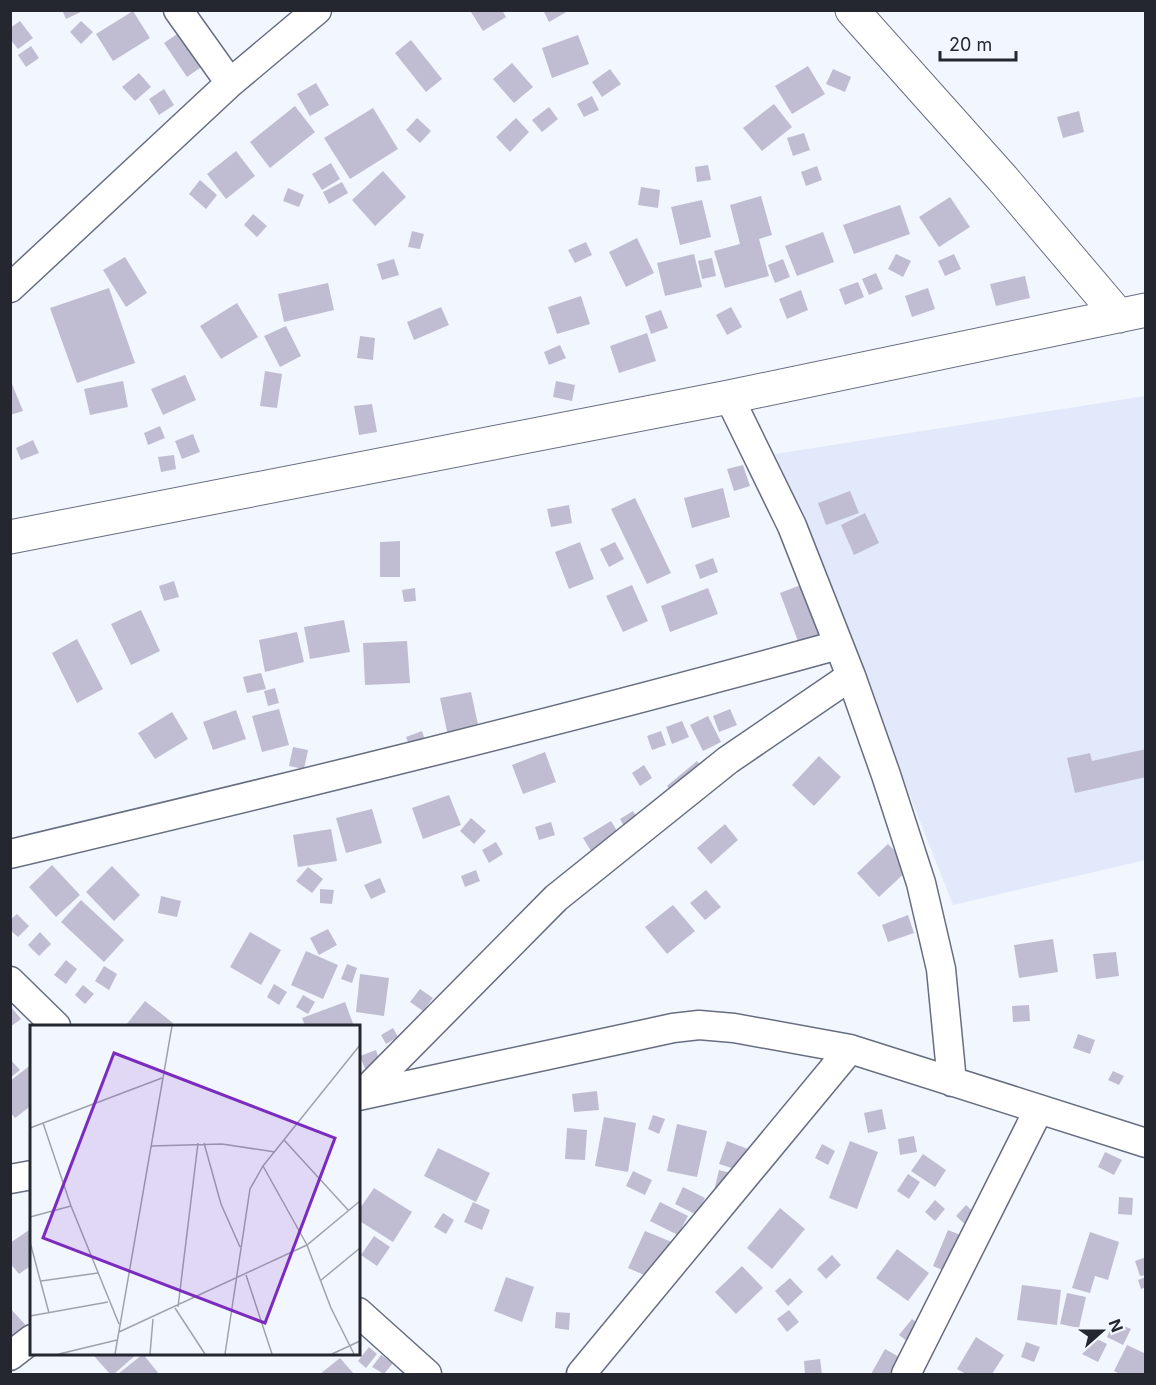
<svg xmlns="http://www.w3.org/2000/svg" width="1156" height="1385" font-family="Inter,sans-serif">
	<rect width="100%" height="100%" fill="#f2f6ff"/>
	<path fill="#e2e9fa" d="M1145,396V860L953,905L775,454Z"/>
	<path fill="#c0bdd3" d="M62,10H85L66,19Z
		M473,10H502L506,17L483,31L471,12Z
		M543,10H570L549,22Z
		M133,11L150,38L113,61L96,34Z
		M20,21L33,38L18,49L10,39V28Z
		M81,21L93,32L81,44L70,32Z
		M186,28L210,61L187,77L164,43Z
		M578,35L589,64L552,78L542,48Z
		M411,40L442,79L426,92L395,53Z
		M31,46L39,58L26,67L18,55Z
		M512,63L533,87L514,103L493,79Z
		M808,66L825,94L792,114L775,86Z
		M610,69L621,84L602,97L592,82Z
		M833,69L851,77L845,92L826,84Z
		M139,73L151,87L135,101L122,87Z
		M316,83L329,105L310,116L297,94Z
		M164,89L174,105L159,115L149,99Z
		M592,96L599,110L584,117L577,104Z
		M774,104L792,127L762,151L743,128Z
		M295,106L315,132L270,168L250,142Z
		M549,107L558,119L542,132L532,120Z
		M373,108L398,149L350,179L324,138Z
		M1079,111L1084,132L1063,138L1057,117Z
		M417,118L431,131L420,143L406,130Z
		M516,118L529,132L510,152L496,137Z
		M804,133L810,150L793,156L787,138Z
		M236,151L255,176L226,199L207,174Z
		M331,163L340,179L322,190L312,174Z
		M708,165L711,180L697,182L695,167Z
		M817,166L822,180L806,186L801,172Z
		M383,171L406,197L375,226L352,200Z
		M200,180L217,195L206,209L189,194Z
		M342,182L348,193L329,204L323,192Z
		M641,187L660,190L658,208L638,205Z
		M288,188L304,195L299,207L283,201Z
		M761,196L772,235L759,239L769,276L725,288L714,251L740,244L730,205Z
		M950,197L970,227L939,247L919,217Z
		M702,200L711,237L680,245L671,207Z
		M900,205L910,234L854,254L843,225Z
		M253,214L267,226L257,237L244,225Z
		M412,231L424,234L420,249L408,247Z
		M823,232L834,262L797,276L785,246Z
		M637,238L654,273L626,287L609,252Z
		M586,242L592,255L575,263L568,250Z
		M694,254L702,287L665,296L657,263Z
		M896,254L911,261L903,277L888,269Z
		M954,254L961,269L945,276L938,261Z
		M125,257L147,293L126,307L103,270Z
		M712,258L716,276L702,279L698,261Z
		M394,259L399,275L382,280L377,264Z
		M783,259L790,277L775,283L768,265Z
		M876,273L883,289L869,295L862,279Z
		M1025,276L1030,298L996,306L990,284Z
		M858,282L864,297L845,305L839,289Z
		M328,283L334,310L284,322L278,294Z
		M109,288L135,363L77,383L50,308Z
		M928,288L935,309L912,317L905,296Z
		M801,290L808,310L787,319L779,299Z
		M581,296L590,324L557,334L548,307Z
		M237,303L258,337L221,359L200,326Z
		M441,307L449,325L414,340L407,322Z
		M731,307L742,327L727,335L716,315Z
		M661,310L668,328L651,334L645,316Z
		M286,326L301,356L280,367L264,336Z
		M647,333L656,361L619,373L610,346Z
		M360,336L375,338L373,360L357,358Z
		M560,345L566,358L549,365L544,352Z
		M265,371L282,374L277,408L260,406Z
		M185,375L196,400L163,415L151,389Z
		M123,381L128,407L90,415L84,389Z
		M556,381L575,385L572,401L553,397Z
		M12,384L23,411L10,415V385Z
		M372,404L377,432L359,435L354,406Z
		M160,426L165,438L148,445L144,433Z
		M193,434L200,452L182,459L175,441Z
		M33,440L39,453L21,460L16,448Z
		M174,455L176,469L161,472L158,457Z
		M743,465L750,486L734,491L727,469Z
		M723,488L730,517L692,528L684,498Z
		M850,491L859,513L826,525L818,503Z
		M635,498L671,573L647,584L611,509Z
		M569,505L572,523L551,527L547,509Z
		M865,513L879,543L854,555L841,525Z
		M400,541V577H380V542Z
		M580,542L594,579L569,589L555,552Z
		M615,542L624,559L609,567L600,549Z
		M713,558L718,572L700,579L695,565Z
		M174,581L179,597L164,601L159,586Z
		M806,583L826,634L799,644L780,593Z
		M632,585L648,621L623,632L606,596Z
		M415,588L416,601L404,602L402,590Z
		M708,588L718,614L670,632L661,606Z
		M141,610L160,651L131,665L111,624Z
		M344,620L350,652L310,659L304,627Z
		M297,632L304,662L265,672L259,640Z
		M77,639L103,689L77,703L52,653Z
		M407,641L410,683L365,685L363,643Z
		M261,673L266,689L247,693L243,677Z
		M275,688L279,703L268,706L264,691Z
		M471,692L479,729L448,736L440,698Z
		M279,709L289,745L262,752L252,716Z
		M730,709L737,725L719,732L713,716Z
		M236,710L246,739L213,750L203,722Z
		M172,712L188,739L155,759L138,733Z
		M708,716L721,742L703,751L690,725Z
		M682,721L689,737L672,744L666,727Z
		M422,731L427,746L412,752L406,737Z
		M661,731L666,745L652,750L647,736Z
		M293,747L308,750L304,769L289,766Z
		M1146,749V777L1075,793L1067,758L1090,753L1092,761Z
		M545,752L556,782L523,794L512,765Z
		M819,756L841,777L814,806L792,785Z
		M697,761L713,780L683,805L667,786Z
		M644,765L652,778L640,786L632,773Z
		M449,795L461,825L423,839L412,808Z
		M372,809L382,843L346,853L336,818Z
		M633,811L643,827L629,835L620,819Z
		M471,818L486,831L474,844L460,831Z
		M611,821L623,841L596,859L583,838Z
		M551,822L555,835L539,840L535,827Z
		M725,824L738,840L711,864L697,848Z
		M331,829L337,861L298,867L293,835Z
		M496,842L503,854L489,863L482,850Z
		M888,844L911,867L879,897L857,873Z
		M52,865L80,895L56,917L29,887Z
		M112,866L140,895L114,921L86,892Z
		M308,867L323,879L312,893L296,881Z
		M476,870L480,881L465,887L461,876Z
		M380,878L386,892L371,899L364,885Z
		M320,889L334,890L332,904L320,903Z
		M706,890L721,907L705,920L690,903Z
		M161,896L181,901L177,917L158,913Z
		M81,900L124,940L104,962L61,922Z
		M673,905L695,931L667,954L645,927Z
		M17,914L29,926L18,937L10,930V920Z
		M908,915L914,933L888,942L882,925Z
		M328,929L337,945L319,955L310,938Z
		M40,932L51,944L39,956L28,945Z
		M250,932L281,950L261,985L230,967Z
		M1053,939L1058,972L1019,978L1014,945Z
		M306,951L338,965L323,999L291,985Z
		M1116,952L1119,976L1096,979L1093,954Z
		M66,960L77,969L66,984L54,975Z
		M347,964L357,968L352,983L341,979Z
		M104,966L117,974L109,990L95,981Z
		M360,974L389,978L384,1016L356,1012Z
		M274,984L287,992L279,1005L267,997Z
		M83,985L94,994L85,1004L75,995Z
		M420,989L433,998L423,1011L410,1002Z
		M303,995L315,1002L308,1014L296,1007Z
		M145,1001L173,1023L170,1026L126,1025Z
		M345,1002L354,1026H305L302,1018Z
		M1029,1005L1030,1021L1013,1022L1012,1006Z
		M12,1008L21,1019L10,1027V1009Z
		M393,1028L398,1037L386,1044L381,1035Z
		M1078,1034L1095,1040L1090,1054L1073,1048Z
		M376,1050L380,1062L365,1069L360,1056Z
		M10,1059L20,1070L10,1078Z
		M32,1064V1105L15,1118L10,1112V1081Z
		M1113,1071L1124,1076L1119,1085L1108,1080Z
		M597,1091L599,1110L574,1112L572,1094Z
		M882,1109L886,1129L868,1133L864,1113Z
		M653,1115L665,1119L659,1134L648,1129Z
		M604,1117L636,1123L628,1172L595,1166Z
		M677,1124L707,1131L697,1177L667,1171Z
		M567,1128L587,1130L585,1160L565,1159Z
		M914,1136L917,1152L900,1155L898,1139Z
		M727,1141L748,1149L741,1171L719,1164Z
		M850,1141L878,1152L857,1209L829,1198Z
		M822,1144L835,1151L828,1165L815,1158Z
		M438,1148L490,1173L476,1202L424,1176Z
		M1105,1152L1122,1160L1114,1175L1098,1167Z
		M923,1154L946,1170L935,1187L911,1171Z
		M719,1170L739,1175L714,1191Z
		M633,1171L652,1180L645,1195L626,1186Z
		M908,1174L920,1182L909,1199L897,1191Z
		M683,1187L705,1198L697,1215L675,1204Z
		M374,1188L412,1212L393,1242L358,1220V1211Z
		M1119,1197L1133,1198L1132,1215L1118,1214Z
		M935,1200L945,1209L935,1221L925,1212Z
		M473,1202L490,1210L482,1230L464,1222Z
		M660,1202L688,1216L678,1235L650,1221Z
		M966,1205L980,1218L970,1229L956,1216Z
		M780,1208L805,1229L772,1269L747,1248Z
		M443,1213L454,1220L446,1234L434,1227Z
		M32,1228V1265L19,1274L10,1263V1243Z
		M948,1230L978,1242L963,1279L933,1266Z
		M645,1231L674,1243L658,1281L628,1268Z
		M1090,1232L1119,1242L1108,1280L1095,1276L1090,1293L1072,1288Z
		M374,1236L390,1247L377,1266L361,1255Z
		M897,1249L929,1273L908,1301L876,1278Z
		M832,1255L841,1265L826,1279L817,1269Z
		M1146,1257V1275L1140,1276L1135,1261Z
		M742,1266L763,1288L736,1314L715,1292Z
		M506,1277L534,1287L522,1322L494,1311Z
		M1146,1277V1287L1141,1289L1138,1280Z
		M790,1278L803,1292L788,1306L775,1291Z
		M1022,1285L1061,1290L1057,1325L1017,1320Z
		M1067,1293L1086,1297L1079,1328L1060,1324Z
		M10,1308L32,1332L10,1356Z
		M789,1310L799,1322L787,1332L777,1319Z
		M556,1312L570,1313L569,1330L555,1328Z
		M912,1319L926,1330L913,1346L899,1335Z
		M1114,1322L1131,1329L1123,1345L1107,1337Z
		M1091,1336L1107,1344L1098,1362L1082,1354Z
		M976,1337L1004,1355L992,1374H966L957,1369Z
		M1026,1342L1040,1347L1034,1362L1021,1357Z
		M1127,1345L1146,1354V1374H1120L1114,1371Z
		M369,1347L377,1354L366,1368L358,1361Z
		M885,1349L901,1358L892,1374H871Z
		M97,1354H137L114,1374H110L94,1356Z
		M143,1354L159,1374H118Z
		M381,1355L393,1363L384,1374L372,1367Z
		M340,1358L354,1374H320Z
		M820,1359L822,1374H805L804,1361Z"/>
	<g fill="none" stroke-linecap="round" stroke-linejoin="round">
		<defs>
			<path id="minor" d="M178,10L230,83
				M10,288L230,83L317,10
				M729,397L792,526L851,676L886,775L921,883L941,969L952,1082
				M10,854C287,788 563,721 838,645
				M10,981L56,1026
				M361,1095L556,898L728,760L851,676
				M358,1096L673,1028L699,1025L734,1028L850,1049L1146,1143
				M10,1179L32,1175
				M358,1312L427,1374
				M10,1356L32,1339
				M581,1374L850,1049
				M906,1374L1039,1109"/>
			<path id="tertiary" d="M852,10L1003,179L1119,316
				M10,537L729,397L1146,310"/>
		</defs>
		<use href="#minor" stroke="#676e81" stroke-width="31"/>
		<use href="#tertiary" stroke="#676e81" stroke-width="35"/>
		<use href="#minor" stroke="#fff" stroke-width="28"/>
		<use href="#tertiary" stroke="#fff" stroke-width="33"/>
	</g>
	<g transform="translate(30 1025)">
		<rect width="330" height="330" fill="#f2f6ff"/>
		<path fill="none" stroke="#a0a3ac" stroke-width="1.5" d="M13,98L41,181L89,299M0,103L132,53M254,115L319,186M174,118L191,179L210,222M121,121L192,119L245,127M233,141L277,220L301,283L324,329M0,192L41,181M0,217L19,288M216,250L242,329M11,256L68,248M290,256L330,223M148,282L168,118M145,283L175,329M0,291L78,277M89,307L277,220L330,176M29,329L87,315M85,329L142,1M120,329L123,294M195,329L220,164L233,141L330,20M302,329L330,316"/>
		<path fill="#7b2cbf" fill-opacity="0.15" stroke="#7b2cbf" stroke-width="3" d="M84,28L305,113L235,298L13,213Z"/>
		<rect width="330" height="330" fill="none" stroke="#24272f" stroke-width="3"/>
	</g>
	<rect width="1156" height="1385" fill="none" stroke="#24272f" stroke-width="24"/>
	<g transform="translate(1102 1331) rotate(69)" stroke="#f2f6ff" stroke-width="4.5" paint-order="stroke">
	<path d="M0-4.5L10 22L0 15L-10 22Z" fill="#24272f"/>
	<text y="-9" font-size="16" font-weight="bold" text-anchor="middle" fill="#24272f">N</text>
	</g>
	<path d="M940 51v9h76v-9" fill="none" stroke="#24272f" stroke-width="3"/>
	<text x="949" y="51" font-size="18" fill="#24272f" stroke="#f2f6ff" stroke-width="4.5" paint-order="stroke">20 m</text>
</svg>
